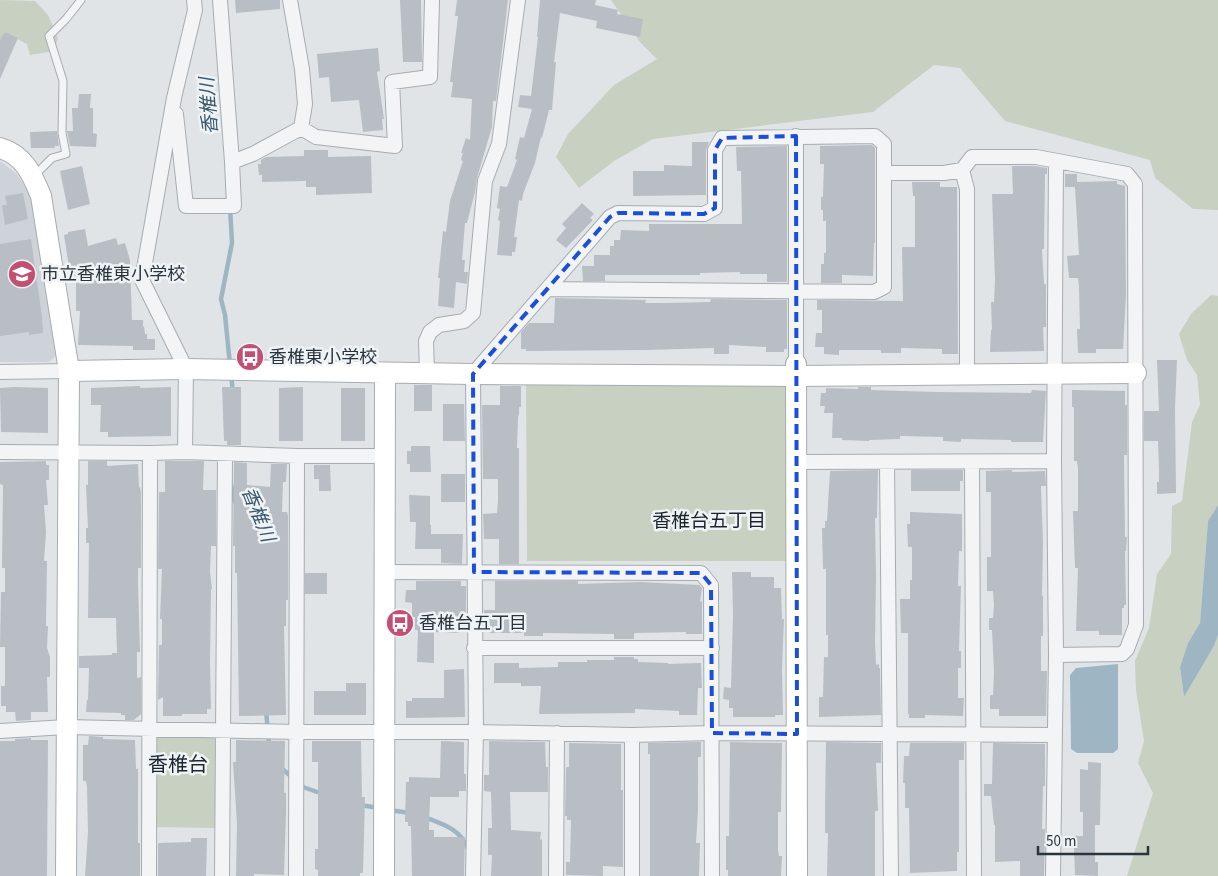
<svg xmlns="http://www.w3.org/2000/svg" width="1218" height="876" font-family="'Source Sans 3','Noto Sans JP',sans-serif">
	<rect width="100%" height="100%" fill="#e0e4e7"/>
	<path fill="#ced3d9" d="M0,161L17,174L28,191L34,208L57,355L49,362H0Z"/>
	<path fill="#c8d0c2" d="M0,0L35,1L48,15L58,38L54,51L30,55L27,44L15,38L0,44Z
		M611,0H1218V210L1193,209L1155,178L1150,160L1005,121L960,68L934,65L873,112L653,139L614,161L579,188L556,157L568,134L614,85L657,59L640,42Z
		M1211,295L1218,296V505L1208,521L1200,623L1188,643L1180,667L1184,697L1214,646L1218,635V876H1127L1153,793L1138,763L1144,741L1136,690L1135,661L1149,628L1157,574L1171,554L1172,506L1182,501L1192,422L1200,405L1197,375L1187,360L1179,334L1191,314Z
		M790,379L791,561H527L526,382Z
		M156,735L217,736V828L156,827Z"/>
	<path fill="#9eb6c4" d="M1218,505V635L1214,646L1184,697L1180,667L1188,643L1200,623L1208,521Z
		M1118,664V749L1113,753H1077L1071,749L1070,675L1076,668Z"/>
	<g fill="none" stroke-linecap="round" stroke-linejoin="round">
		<path stroke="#9eb6c4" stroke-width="4.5" d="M230,365L225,315L221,299L232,243L230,207
			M231,375L233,392
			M231,485L235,502
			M266,710L269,744
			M280,767L293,778
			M299,784L303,787L323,794
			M360,805L379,808
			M389,810L410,813V812
			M424,817C442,824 461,829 468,849"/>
	</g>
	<path fill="#b8bec4" d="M235,0H280V9L236,13Z
		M400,0H421L422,62H403Z
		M457,0H508L496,101H493L492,127L477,178L475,192L467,223H465L462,260H465L464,272H468L467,284L456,282L454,308L438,306L440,278H438L443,231L446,232L450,201L463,161L461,160L463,153H461L466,138L470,140L472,99L451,97L453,82H450L458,16H455Z
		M540,0H596L595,5L618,10L617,14L643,19L640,37L596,28L597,21L560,13L554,62H556L552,110H549L542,138L541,137L535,163L523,194L522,201L519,200L514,237H517L515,252H512V256L497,255L500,221L498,220L500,209L497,208L500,186L507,187L517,160L515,159L520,137L524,138L532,109L518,107L520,95L531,96L538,37H537Z
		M5,32L18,38L0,79V40Z
		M378,48L380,71L377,72L384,119H382L383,130L363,132L359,100L331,102L329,77L319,78L317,54Z
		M79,94H91L90,108H93V133L97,134L96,147L70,146L67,131H73L72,108H78Z
		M57,131L59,146H54L55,148H31L30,132Z
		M692,142H709L706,150V195L633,196V171H664V165L692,166Z
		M872,145L875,148V243H874L873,276L842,275V283H821V264H824V253H826V221H823V210H821V197H823L824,164H820V146Z
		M787,146V282H767V274H740V272L700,273V275H605V281H583L582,266H594V255H610V246H614V240H620L621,230L649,231V224H742L741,171H737L736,147Z
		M304,150H328V157L371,156L372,193L316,195V187H306V181L262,182V175H259L258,164H261V160L266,157L304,156Z
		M82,166L90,204L68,210L60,171Z
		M1012,166H1035L1047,168V174H1045L1044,249H1042L1044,284H1046V327H1043L1044,351L990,352L991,330H992L991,302H994L995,280L992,194H1013Z
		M1065,174H1077V182L1117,181V184L1125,186L1126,295L1123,349H1096V353H1078L1077,329H1080L1079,287L1078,278H1069L1067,256L1079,255L1075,187H1065Z
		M912,182H940V187H957L958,354H942V349L901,348V353H881V350H839V355L824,354V347H815L816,333H822V310H817V300L903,301L902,247H915V196H913Z
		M23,193L28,219L5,225L2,205H7L5,196Z
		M582,203L594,214L590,218L593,220L566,248L556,240L566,228L562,224Z
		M85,229L88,246L116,238L118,245L125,243L130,260L132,320H143V327L144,326L145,334H147V339H155V350H133V346L78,345L80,311H76V278L71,279L64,235L68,234V232Z
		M31,239L42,317L43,333L29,335V332L0,336V244Z
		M555,298L646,300L645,303H667L710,302L711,299L787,300V349H784V352H766V347L729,345V354H714V348L646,350L526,351V349H521V332L529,323H554Z
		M1157,360H1177L1175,408L1176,493L1157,494V482H1159V469L1158,441H1144V411H1159Z
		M414,385H432V411H414Z
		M140,386V388L171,387V436L108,437V432H100L101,405H91V388Z
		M500,386H521V407H519V415L518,416L517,448H519V564H499V539H484L483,514L497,513L498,501V479H483L482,405H500Z
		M14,387L48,388V433L1,432L0,388Z
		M222,387H241V445H227V441H224Z
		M303,387V441H279V388Z
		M858,387H871V390L936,392L1031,393L1032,390L1046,391L1043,442H1011V440L961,439V442L943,441V437L900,436V439L869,440V441L842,440V438H832L833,413H824L825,406H820L821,393H826V388L858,389Z
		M341,388H365V441H341Z
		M1072,390L1125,391V405H1127V455H1124L1125,537H1127L1126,551H1125L1126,605H1124V608H1122V635H1099V631H1076L1078,568H1075L1073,511H1078V469L1077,461H1074V407H1072Z
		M443,404H464L465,441H443Z
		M411,446H430L431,472H410V464H407V451H411Z
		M46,461V465H49V480H46L48,505H44L46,532L44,561H47L46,626H48L47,648L50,657V677H47L48,712H31V720L16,721L15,712H6V706H1V686H5V647H0L1,592H5V568H2L3,485L0,484V462Z
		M88,461H107V466L138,464L139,487H140L141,492V568H138V585L140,652H137V678L141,677V714L134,720H125V715H121V713L86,712L87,700H88L89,668H79V656L112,655V653H117L116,618H88L89,543H86V528H88L86,485H88Z
		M165,461H204L203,490H216V546H211L210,572L212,589H211L210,664L211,709H207V714H182V716H163V697L158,700L159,645H162V619H160L162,569H158L159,492H165Z
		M234,462L247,463V485L270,487L271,464H287L286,482H283L282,512H287L288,516V600H286V626H284L286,715L239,716L237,573H235V546H233Z
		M314,465H330L331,491H319V479H314Z
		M878,470L877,518H875L876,578L875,642L876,665L879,664V668H880L881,715L819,717V697H823L824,657H828V635H826V569H823L822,528H825V521H827L830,471Z
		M911,470H963V481H960V491H911Z
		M1012,470V472L1045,471L1046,486H1041L1043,542L1042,596H1043V636H1041V671H1047L1046,716H999V709H990V695H993L994,672L992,630H989V618H993L994,605L993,591H987V557H991V492H986V471Z
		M441,474H465V502H441Z
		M409,495L430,496V525H431V534H463L462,564L441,563V549H415L416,522H410Z
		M910,512L962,514V551H959L958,586H961L959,651H961V668H958V698H964L963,716L925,715V718H909V714H908V633H901L900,599H910V580H912V547H908L907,524H910Z
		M732,572H751V577H774V588H781L782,619H784L782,670L783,715H775V717H733V708H729V700L723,699L724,687L731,688L733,615Z
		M305,573H327V594H305Z
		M416,581H461V586H466V628L460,627V633L434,632V663L417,662L418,630H415V617H412V603L405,602L406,590H416Z
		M495,581H578V584L640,582L699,585L702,588L700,602L702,601V634H686V632L634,633V639H614V634L543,633V636H524V633H490V623H484V610H495Z
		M614,657H634V659H638V662L668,663V664L701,663L702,688H698L697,715H679V711L635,709V713L539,714L541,686H521V683H494V663H519V668L558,667V662H587V660H614Z
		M464,669L465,717L406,718V701H412V698H444V670Z
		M346,683H366V715H314V691H346Z
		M89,736L103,737V739L135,740L136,769H138V843H140V876H85L88,832L87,787L86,781H83V745H88Z
		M31,738V740H48L47,876H0V741H15V739Z
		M236,740L285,741L284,793H286V812L284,875L254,874V876H236L237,824L233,762H236Z
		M312,741H361L362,797H365L363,873H360V876H318V870L315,869V849H318V762H312Z
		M441,741L464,742V774H466V791H459V797H430L429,830H434V837H465L464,876H412L411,826H408V822H405L406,782H409V777L440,778Z
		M489,741L545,742L546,767H548V792H510L511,830L541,832L540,840L542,839V876H491L492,855H488V828H492L491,792L484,791V775H489Z
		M701,742V757H698V810L696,843H700L699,876H650V754H648V743Z
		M730,742L782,743L781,812H778V850L779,856H782L781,876H728V870H726V836H729Z
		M826,742L881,743V763H876L878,811H875V876H827L828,833H825V807Z
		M569,743L621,744V790H623V867L603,866V876L566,875V862H570L571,820H567V816H565L566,767H569Z
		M910,743H964V760H959V852H957V871L910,873L909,808H905V783H903L904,756H909Z
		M993,743L1045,744V786H1043L1042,829H1045L1044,876H1020V861L995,862V825H994L991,796H984V784H992Z
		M1088,762L1101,763L1100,825H1095V862H1098V876L1075,875L1074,848H1072V836H1083V812H1080V769L1088,770Z
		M191,838H207L206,876H158V843L191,842Z"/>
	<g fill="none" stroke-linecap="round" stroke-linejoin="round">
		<defs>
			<path id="lane" d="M34,176L52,158L66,154L62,133L63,81L49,36L66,19L81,0"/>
			<path id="street" d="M176,114L186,206H234L232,162L220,0
				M301,128L316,137L395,146L392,82L430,77L432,0
				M232,162L253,154L301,128L305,104L302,69L290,0
				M962,170L967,189V375
				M885,173H944L962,170L972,157H1036L1127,174L1135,184L1136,625L1127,649L1122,654L1056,655
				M796,364V136
				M0,372L69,371
				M427,373L426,341L430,332L439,325L464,321L473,313L485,181L499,144L518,0
				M0,452L150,453L185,452L297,456H385
				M185,452L186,369L142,280L174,98L195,10L194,0
				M797,462L1054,461
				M887,462L891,876
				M972,462L974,876
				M384,572L701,573L711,585L712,876
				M474,648H712
				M0,731L66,727L296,732H476L632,735L712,733L1055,735
				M149,876L150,453
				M222,876L225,454
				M296,876L297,456
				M473,876L476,732L473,374L610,217L618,213L704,214L715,208V150L722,138L875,136L884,144V287L874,292L548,289
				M556,876L557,733
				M632,876V735
				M1053,876L1056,655L1054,461L1056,161"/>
			<path id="secondary" d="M0,148C24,155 32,174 41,196L69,371L66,876
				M796,364L797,876
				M69,371L186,369L473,374L797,376L1136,373
				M384,876L385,373"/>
		</defs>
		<use href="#lane" stroke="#a6acb1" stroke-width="9"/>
		<use href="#street" stroke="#a6acb1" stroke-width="16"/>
		<use href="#secondary" stroke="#a6acb1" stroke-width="22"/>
		<use href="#lane" stroke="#f2f4f6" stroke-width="7"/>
		<use href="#street" stroke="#f2f4f6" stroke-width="14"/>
		<use href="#secondary" stroke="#fff" stroke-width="20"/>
	</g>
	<path fill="none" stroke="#1d4ed8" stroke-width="4" stroke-dasharray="10 6" stroke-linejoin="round" d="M796,136L797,734L712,733L711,585L701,573L474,572L473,374L610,217L618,213L704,214L715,208V150L722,138Z"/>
	<defs>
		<symbol id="school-disc" viewBox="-11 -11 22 22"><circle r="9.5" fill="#c15073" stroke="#eff3f5"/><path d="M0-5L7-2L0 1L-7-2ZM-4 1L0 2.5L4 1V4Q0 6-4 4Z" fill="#fff"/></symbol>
		<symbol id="bus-disc" viewBox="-11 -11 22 22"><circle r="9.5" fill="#c15073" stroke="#eff3f5"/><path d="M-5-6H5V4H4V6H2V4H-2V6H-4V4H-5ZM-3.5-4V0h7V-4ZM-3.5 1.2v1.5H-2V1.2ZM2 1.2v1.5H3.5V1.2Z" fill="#fff"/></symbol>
	</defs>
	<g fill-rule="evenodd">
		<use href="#school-disc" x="6" y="258" width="32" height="32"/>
		<use href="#bus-disc" x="234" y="341" width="32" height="32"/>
		<use href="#bus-disc" x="384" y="607" width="32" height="32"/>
	</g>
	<g text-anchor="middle" stroke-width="5" stroke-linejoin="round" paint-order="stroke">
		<g font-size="18" fill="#2a343d" stroke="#eff3f5" text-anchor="start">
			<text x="41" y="280">市立香椎東小学校</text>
			<text x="269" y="363">香椎東小学校</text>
			<text x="419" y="629">香椎台五丁目</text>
		</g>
		<g font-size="19" font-style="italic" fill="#38586d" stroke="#eff3f5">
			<text transform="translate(208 106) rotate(-94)" y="7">香椎川</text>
			<text transform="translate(259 514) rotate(68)" y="7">香椎川</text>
		</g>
		<g font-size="19" fill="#1c252e" stroke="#eff3f5">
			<text x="709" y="527">香椎台五丁目</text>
		</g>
		<g font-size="20" fill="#1c252e" stroke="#eff3f5">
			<text x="178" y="771">香椎台</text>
		</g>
	</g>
	<path d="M1038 846v8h110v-8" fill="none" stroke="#2a343d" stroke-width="2.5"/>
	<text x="1046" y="846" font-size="15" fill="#2a343d" stroke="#eff3f5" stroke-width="4" paint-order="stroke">50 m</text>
</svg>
